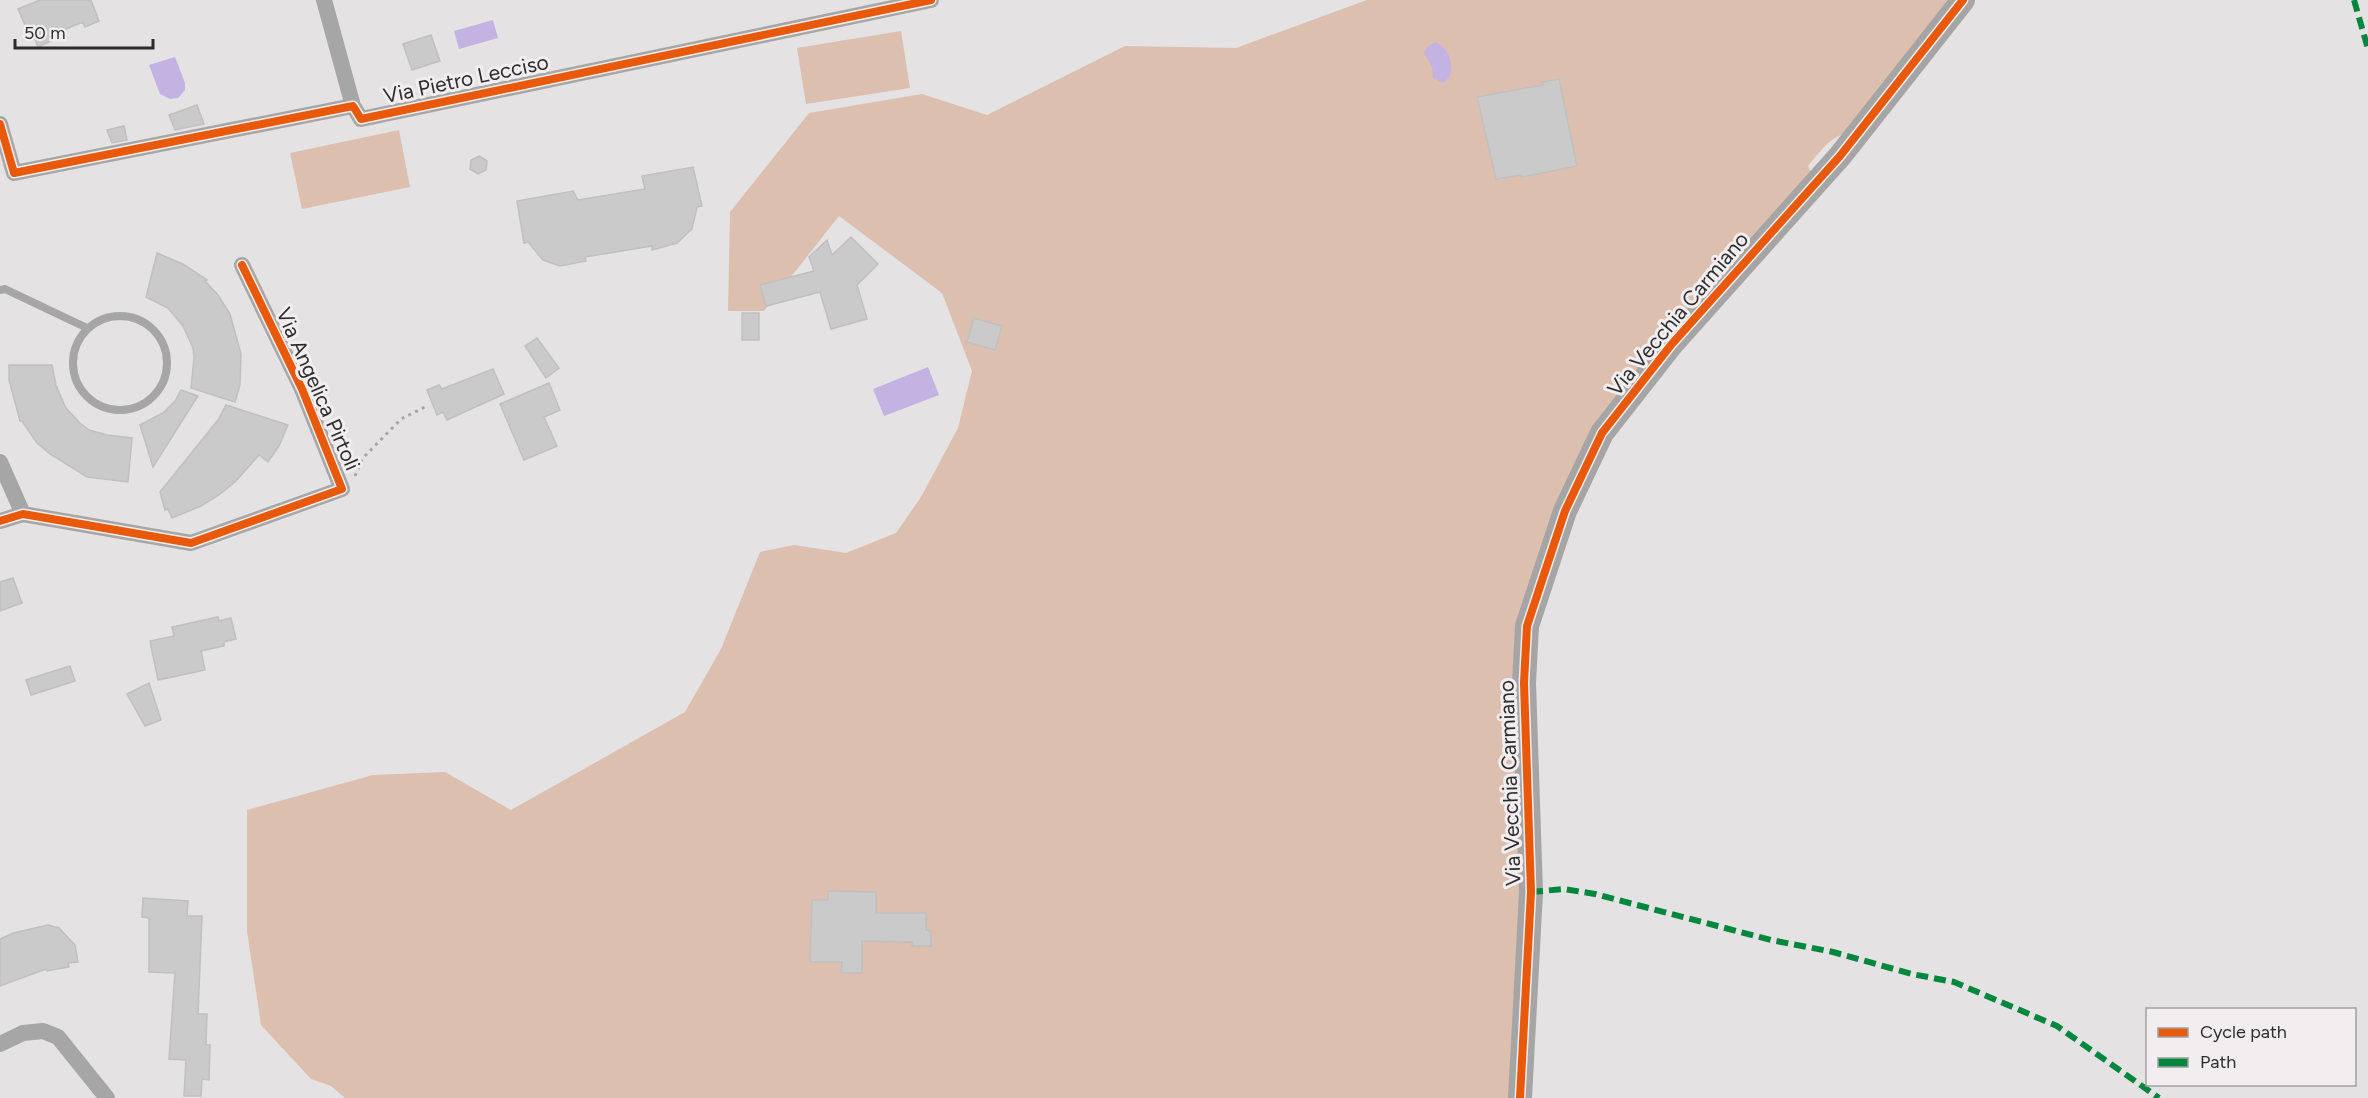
<svg xmlns="http://www.w3.org/2000/svg" width="2368" height="1098" font-family="Figtree,sans-serif">
	<rect width="100%" height="100%" fill="#e4e2e3"/>
	<path fill="#ddbfb0" d="M1367,0H1958L1852,133C1832,133 1820,152 1808,166L1814,179L1650,362L1516,624L1526,899L1515,1098H345L331,1086L311,1079L261,1025L247,931V810L373,775L445,772L511,810L685,712L721,649L760,552L794,545L846,553L896,533L921,497L958,428L972,371L942,293L839,216L764,311H728L730,212L809,113L922,94L987,115L1125,46L1236,48Z
		M901,31L910,88L806,104L797,48Z
		M399,130L410,187L302,209L290,153Z"/>
	<path fill="#c4b3e2" d="M493,20L498,38L459,49L454,31Z
		M1435,42C1451,47 1458,74 1443,83L1433,78L1432,67L1424,53L1427,47Z
		M175,57L185,83V90L178,98L170,99L160,94L149,65Z
		M928,367L939,395L884,416L873,389Z"/>
	<path fill="#cbcaca" stroke="#c1bfc0" stroke-width="1.5" d="M40,0H91L99,21L85,27L83,22L49,36L51,41L38,47L31,29L27,30L18,9Z
		M431,35L440,61L412,70L403,44Z
		M1559,79L1577,166L1521,177V175L1496,179L1477,97L1543,85L1542,82Z
		M197,105L204,124L175,130L169,115Z
		M124,126L127,140L112,143L107,130Z
		M479,156L487,161L486,170L478,174L470,169L471,160Z
		M693,167L702,206L697,207L692,229L677,243L652,250V246L585,257L586,261L560,266L543,260L528,242L524,243L517,201L573,191L578,200L645,189L642,176Z
		M851,237L878,264L857,285L867,319L831,329L820,292L766,306L760,285L814,271L809,257L827,240L832,255Z
		M157,253L183,264L207,280L205,281L218,295L230,314L241,354L240,385L235,402L191,388L194,358L193,348L183,326L168,308L146,297Z
		M742,313H759V340H742Z
		M974,318L1002,326L995,350L967,342Z
		M537,338L559,368L546,378L525,346Z
		M9,365H52L56,385L61,397L66,408L80,423L89,430L107,435L132,438L128,482L87,477L50,454L37,443L22,421H20L9,380Z
		M493,369L504,394L447,420L443,412L437,415L427,390L439,385L442,389Z
		M549,383L560,410L544,417L557,446L524,460L500,404Z
		M181,390L198,396L153,467L140,425L163,413L175,401Z
		M226,405L288,425L279,446L268,462L259,455L236,481L219,495L201,506L172,518L168,509L165,510L160,492L218,420Z
		M13,578L22,603L0,611V582Z
		M218,617L219,621L231,618L236,639L224,642V646L201,651L205,670L158,680L150,641L174,636L172,627Z
		M70,666L75,681L31,695L26,680Z
		M149,683L161,720L145,726L127,694Z
		M828,891L876,892V913H926V930L931,931V946H912V942L862,941V973H841L842,962H810L812,900H828Z
		M143,898L188,901L187,916H202L198,1014H207L206,1045H210L209,1080L202,1079L201,1096H184L186,1060L169,1059L175,973L149,972V918L142,917Z
		M48,925L59,928L75,945L78,962L68,963L69,967L47,971L46,969L0,986V939L13,933Z"/>
	<g fill="none" stroke-linecap="round" stroke-linejoin="round">
		<path stroke="#a7a6a7" stroke-width="3" stroke-dasharray="3 4.5" stroke-linecap="butt" d="M355,476L362,459L401,419L427,406"/>
		<path stroke="#a7a6a7" stroke-width="8" d="M0,290L5,289L87,328
			M73 363a47 47 0 1 1 94 0a47 47 0 1 1-94 0Z"/>
		<path stroke="#a7a6a7" stroke-width="16" d="M324,0L353,106
			M0,124L14,173L353,106L361,119L931,0
			M0,462L23,514
			M0,521L23,514L191,543L342,489L302,389L242,265
			M0,1044L23,1033L43,1031L58,1037L107,1098"/>
		<path stroke="#a6a5a6" stroke-width="24" d="M1520,1098L1531,892L1524,683L1527,626L1565,511L1602,433L1671,345L1840,156L1963,0"/>
		<path stroke="#00873e" stroke-width="6" stroke-dasharray="12 6" stroke-linecap="butt" d="M2354,0L2368,49
			M1531,892L1564,889L1595,894L1771,940L1833,952L1912,974L1954,982L2057,1026L2159,1098"/>
		<defs>
			<path id="cycleway" d="M0,124L14,173L353,106L361,119L931,0
				M0,521L23,514L191,543L342,489L302,389L242,265
				M1520,1098L1531,892L1524,683L1527,626L1565,511L1602,433L1671,345L1840,156L1963,0"/>
		</defs>
		<use href="#cycleway" stroke="#f2eeef" stroke-width="11"/>
		<use href="#cycleway" stroke="#e8590c" stroke-width="8"/>
	</g>
	<g text-anchor="middle" stroke-width="6" stroke-linejoin="round" paint-order="stroke">
		<g font-size="21" fill="#2d2c2c" stroke="#f2eeef">
			<text transform="translate(466 79) rotate(-12)" y="7">Via Pietro Lecciso</text>
			<text transform="translate(1678 314) rotate(-50)" y="7">Via Vecchia Carmiano</text>
			<text transform="translate(318 389) rotate(66)" y="7">Via Angelica Pirtoli</text>
			<text transform="translate(1510 783) rotate(-92)" y="7">Via Vecchia Carmiano</text>
		</g>
	</g>
	<rect x="2146" y="1008" width="210" height="78" fill="#f2eeef" stroke="#a3a0a1" stroke-width="1.5"/>
	<rect x="2158" y="1028" width="30" height="9" fill="#e8590c" stroke="#a3a0a1" stroke-width="1.5"/>
	<text x="2200" y="1038" font-size="18" fill="#2d2c2c">Cycle path</text>
	<rect x="2158" y="1058" width="30" height="9" fill="#00873e" stroke="#a3a0a1" stroke-width="1.5"/>
	<text x="2200" y="1068" font-size="18" fill="#2d2c2c">Path</text>
	<path d="M15 39v9h138v-9" fill="none" stroke="#2d2c2c" stroke-width="3"/>
	<text x="24" y="39" font-size="18" fill="#2d2c2c" stroke="#f2eeef" stroke-width="4.5" paint-order="stroke">50 m</text>
</svg>
